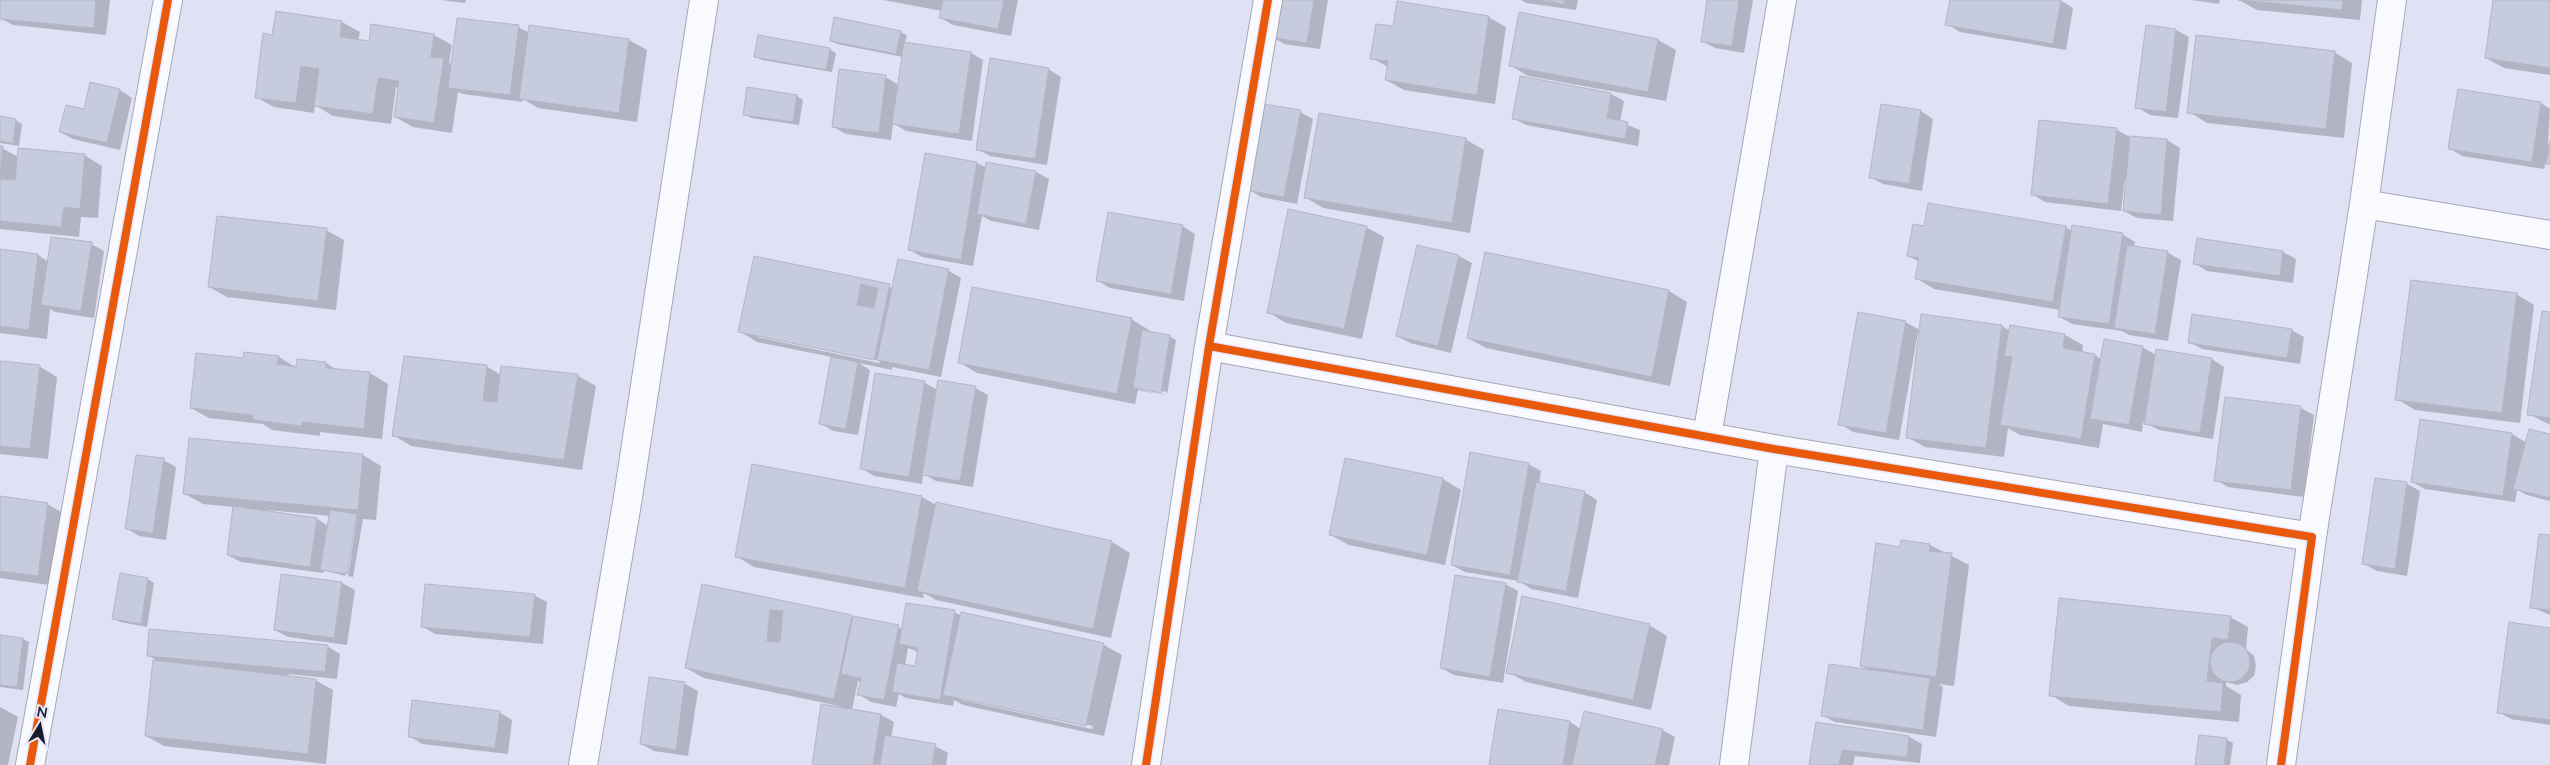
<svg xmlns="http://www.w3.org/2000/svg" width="2550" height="765" font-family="Lato,sans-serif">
	<rect width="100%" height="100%" fill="#dfe1f5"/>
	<path fill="#0003" fill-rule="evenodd" d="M1,0H110L106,35L13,25L0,18Z
		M441,0H466L465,3Z
		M883,0H1018L1011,36L953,25L941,18L942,11Z
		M1277,0H1328L1320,49L1284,44L1271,36Z
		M1521,0H1578L1576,10L1526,3Z
		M1708,0H1753L1744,53L1715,48L1702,41Z
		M1951,0H2060L2073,8L2066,50L1960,32L1947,24Z
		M2192,0H2220L2219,4Z
		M2239,0H2362L2360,20L2257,10Z
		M2495,0H2550V75L2504,68L2486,58Z
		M1520,14L1658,40L1676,50L1666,101L1528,76L1510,65Z
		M1488,17L1506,27L1495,104L1404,90L1386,80L1388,67L1372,58L1394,28Z
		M342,22L360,32L358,41L370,43L434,35L452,45L449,63L453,65L518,27L530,33L629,40L647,50L637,122L538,108L523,99L522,102L463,94L458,92L452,133L413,127L395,117L399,88L396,87L391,124L333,116L315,105L314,113L274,107L256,97L273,36Z
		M2147,27L2176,30L2189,37L2178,118L2150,115L2137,107Z
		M900,32L907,35L905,43L971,53L983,60L972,141L906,131L893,123L891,140L846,134L833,127L885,77L899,85L903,57L837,44L831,40Z
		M829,49L836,53L832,72L762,60L756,56Z
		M2334,52L2352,63L2344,138L2207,123L2189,112Z
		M1048,69L1061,77L1047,165L990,156L977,149Z
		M120,90L132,98L120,150L73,139L60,132L84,110Z
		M1611,94L1624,101L1620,122L1640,130L1638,146L1526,125L1513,118Z
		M797,96L803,100L799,125L751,118L745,114Z
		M2541,103L2550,109L2548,145L2550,146V165L2546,162L2544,169L2462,156L2449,148Z
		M1921,111L1933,119L1922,191L1883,184L1870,177Z
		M1300,112L1313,119L1297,204L1261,197L1248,189Z
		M0,118L15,120L22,124L19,146L0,143Z
		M2041,121L2117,130L2130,137L2167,140L2180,148L2173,221L2137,218L2124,211L2127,179H2125L2121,211L2045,202L2032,194Z
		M1465,139L1484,150L1470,233L1323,208L1305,197Z
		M0,147L18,157L84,155L102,166L98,218L81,217L79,237L0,229Z
		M977,163L987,168V163L1036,172L1049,179L1039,230L991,221L982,216L973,266L922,257L910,250Z
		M1182,226L1195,234L1184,301L1110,288L1097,280Z
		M1366,227L1384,237L1362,339L1286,323L1268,312Z
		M1926,227H2065L2072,231L2122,234L2135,242L2134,247L2168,253L2181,260L2168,341L2129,335L2122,331L2072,324L2060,317L2061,310L1934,289L1916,278L1919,262L1909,256Z
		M326,230L344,240L336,310L227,297L209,287Z
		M91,244L104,251L94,318L55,312L50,309L47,339L0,333V250L38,255L49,262Z
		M2283,252L2296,259L2293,283L2207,271L2194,263Z
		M1486,253L1669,291L1687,302L1670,386L1486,348L1468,338Z
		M1459,256L1472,263L1451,353L1410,343L1397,336Z
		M755,258L893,288L949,271L961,278L941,377L892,367V370L859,363L870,370L858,435L833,431L820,423L832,357L757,342L739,331ZM757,335L880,361L879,363L757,337Z
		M2516,294L2534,305L2520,423L2415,410L2397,399Z
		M2550,313V425L2529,414Z
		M1131,319L1149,330V332L1169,336L1176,340L1167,395L1138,390L1135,404L977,373L959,362ZM1140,388L1167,392V395L1140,391Z
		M1905,322L1920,330L2002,326L2010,331L2065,335L2083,345L2082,353L2095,355L2102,360L2142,347L2156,355L2212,359L2224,367L2213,439L2159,430L2143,422L2142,432L2103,424L2099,448L2020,435L2008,428L2004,457L1925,447L1907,437L1920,333L1918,332L1899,440L1853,432L1840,424Z
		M2291,330L2304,337L2300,364L2202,349L2189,342Z
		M279,357L297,368L326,363L337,370L370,373L388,384L382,439L320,432V436L272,430L263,424L209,418L191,408Z
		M0,362L39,366L57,377L48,459L0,454Z
		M486,366L501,375L578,376L596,386L582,470L411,446L393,435Z
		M876,375L925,383L938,390L975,388L988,395L973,487L936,481L923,474L922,484L874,476L861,468Z
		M2301,408L2314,415L2304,497L2228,487L2216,480Z
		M2421,421L2512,434L2527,443L2550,435V501L2527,495L2517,490L2515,502L2425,489L2412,482Z
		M190,439L363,455L381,466L376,520L363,519L353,577L348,576L357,518H355L345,576L324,570L323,573L241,562L228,555L234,507L203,504L185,494ZM267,510L331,516L329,526L317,519L267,512Z
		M163,460L176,467L166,540L139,536L126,528Z
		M1528,464L1541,471L1539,484L1584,492L1597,500L1578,598L1531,589L1519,581L1465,572L1452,565Z
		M753,466L922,497L936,505L1112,542L1130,553L1111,638L936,600L924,593L923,598L754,567L736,556Z
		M1443,479L1461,490L1445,565L1349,545L1331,535Z
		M2376,479L2407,484L2420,491L2407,576L2377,571L2364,564Z
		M0,497L47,504L65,514L56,586L0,578Z
		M2550,536V615L2532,607Z
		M1902,541L1930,545L1969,565L1954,686L1939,684L1943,687L1936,737L1835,722L1822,715L1871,671L1861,666Z
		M148,579L154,583L147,627L120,622L114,618Z
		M342,583L355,590L347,645L288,637L275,630Z
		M1505,584L1518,591L1503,683L1454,675L1441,668Z
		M703,586L903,629L954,612L962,616V614L1104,645L1122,655L1104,736L963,705L954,700L953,706L906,698L899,694L896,707L871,702L858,694L861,681H858L852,710L881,715L894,722L891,738L935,746L948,753L946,765H813L839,706L704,678L686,668ZM908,648L918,652L916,668L905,666ZM962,698L1093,726L1092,729L962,700Z
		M534,595L547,602L543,644L435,634L423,627Z
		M2230,617L2248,627L2246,649L2254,656L2256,666L2254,676L2247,682L2237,685L2226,682V686L2241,695L2239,722L2069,706L2051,695Z
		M1649,625L1667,636L1651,710L1526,682L1508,672Z
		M2550,629V725L2511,719L2498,712Z
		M0,636L23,639L29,642L23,690L0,687Z
		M327,646L340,654L337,679L289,674L288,677L315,680L333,690L326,764L164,746L146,736L160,663L148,655Z
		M651,678L685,684L698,691L688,756L654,751L641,744Z
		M0,707L18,717L8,765H0Z
		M1499,710L1570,722L1581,729L1662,730L1675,737L1669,765H1490Z
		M499,712L512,720L508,754L422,744L409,736Z
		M1817,723L1909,737L1922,744L1920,763L1855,756L1853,765H1810Z
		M2200,736L2227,740L2233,743L2230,765H2196Z"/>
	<path fill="#c6ccdd" stroke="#b2b6c5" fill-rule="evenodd" d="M0,0H96L94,28L0,19Z
		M943,0H1004L998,29L939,18Z
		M1276,0H1314L1307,43L1270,37Z
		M1537,0H1564V4Z
		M1707,0H1739L1732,46L1701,42Z
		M1950,0H2061L2053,44L1945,25Z
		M2238,0H2343L2342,10Z
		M2493,0H2550V68L2485,58Z
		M1397,1L1489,16L1477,95L1385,80L1388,61L1370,59L1376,24L1393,26Z
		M276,11L342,21L340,37L369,41L371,24L434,34L431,57L444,58L434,123L394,117L399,81L378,78L373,114L314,106L319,69L301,66L296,103L255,98L263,33L272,35Z
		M1519,12L1658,39L1648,92L1509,66Z
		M834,17L901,31L896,54L830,41Z
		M457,18L519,25L510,95L448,88Z
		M529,25L629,39L619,113L519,99Z
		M2146,25L2176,29L2166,112L2135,108Z
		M758,35L830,48L826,70L754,57Z
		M2196,35L2335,51L2326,129L2187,113Z
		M904,42L971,52L959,134L892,124Z
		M990,58L1049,68L1035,159L976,150Z
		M839,69L886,75L879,133L832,127Z
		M1520,76L1611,93L1607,118L1628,122L1625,139L1512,119Z
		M90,82L120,89L107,143L59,132L66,105L84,109Z
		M747,87L797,95L793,122L743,115Z
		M2458,89L2541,102L2532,162L2448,149Z
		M1263,104L1301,110L1284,197L1247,190Z
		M1881,104L1921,110L1909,184L1869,178Z
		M1319,113L1466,138L1452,223L1304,198Z
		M0,116L16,119L13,143L0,141Z
		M2039,120L2117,128L2108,204L2031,195Z
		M2130,136L2167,139L2161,215L2123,211Z
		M2550,141V164H2546Z
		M0,146H3L0,178Z
		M18,148L85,154L80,209L64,207L61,227L0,221V179L15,180Z
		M925,153L977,162L961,260L908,250Z
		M986,162L1036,171L1026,224L977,214Z
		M1928,203L2066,226L2053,302L1915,279L1919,258L1907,256L1913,224L1924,226Z
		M1288,209L1367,226L1344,329L1267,313Z
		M1108,212L1183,225L1171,294L1096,281Z
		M217,216L327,228L318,301L208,287Z
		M2072,225L2123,233L2109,324L2058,317Z
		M51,237L92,242L81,311L41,305Z
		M2197,238L2283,251L2280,276L2193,264Z
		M1417,245L1459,255L1438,346L1396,336Z
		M2127,245L2168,251L2155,334L2114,328Z
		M0,249L38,254L29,330L0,326Z
		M1485,252L1669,290L1652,377L1467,338Z
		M754,256L890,284L874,360L738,332ZM861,284L878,288L874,308L857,305Z
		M898,259L949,269L929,370L877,360Z
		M2411,280L2517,293L2502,413L2395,400Z
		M972,287L1132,318L1117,394L958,363Z
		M2542,311L2550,312V418L2527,415Z
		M1858,312L1906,321L1886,433L1838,425Z
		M1921,314L2002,325L1986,448L1906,438Z
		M2192,314L2292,329L2287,358L2188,343Z
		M2010,325L2065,334L2063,348L2095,354L2081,439L2000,425L2012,357L2004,356Z
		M1142,330L1170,335L1161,393L1133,388Z
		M2104,339L2143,346L2129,425L2090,419Z
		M2156,349L2212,358L2200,433L2144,424Z
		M244,352L279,356L277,364L296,367L297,359L326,362V368L370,372L364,429L302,422V426L253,420V415L190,408L196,353L243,358Z
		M404,356L487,365L483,401L497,402L501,366L578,374L564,460L392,436Z
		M831,357L858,362L846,429L819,424Z
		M0,361L40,365L30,449L0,446Z
		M875,373L925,381L909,477L860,469Z
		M938,380L976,386L960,481L922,475Z
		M2225,397L2301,406L2291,490L2214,481Z
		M2420,419L2512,433L2503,496L2411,482Z
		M2529,429L2550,434V498L2513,489Z
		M189,438L363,454L358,510L183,494Z
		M1470,452L1529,463L1510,575L1451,565Z
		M136,455L164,458L153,533L125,529Z
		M1345,458L1443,478L1427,555L1329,535Z
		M752,464L922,496L905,588L735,557Z
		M2375,478L2407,482L2395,569L2362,564Z
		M1536,482L1585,491L1566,591L1517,582Z
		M0,496L48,503L38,576L0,571Z
		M936,502L1112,541L1093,629L917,591Z
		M233,506L317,518L310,567L227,555Z
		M330,510L357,514L347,574L320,570Z
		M2539,534L2550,535V610L2530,608Z
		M1901,540L1930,544L1929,551L1952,553L1936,677L1860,666L1876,543L1900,547Z
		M120,573L148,578L141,624L112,619Z
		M281,574L342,582L334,638L274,630Z
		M1455,575L1506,583L1490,677L1440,668Z
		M425,584L535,594L530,637L421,627Z
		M702,584L852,615L834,699L685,668ZM770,610L783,611L780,642L767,641Z
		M1522,596L1650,624L1633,700L1506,673Z
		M2059,598L2231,616L2228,640L2212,638L2207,681L2223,683L2221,712L2049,696Z
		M906,603L955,610L940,700L892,692L897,663L915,666L918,648L899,644Z
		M961,612L1104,643L1086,726L943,695Z
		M853,616L899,625L884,700L857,695L861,678L841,674Z
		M2509,622L2550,628V720L2497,713Z
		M149,629L328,645L325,672L147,656Z
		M0,635L23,638L17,687L0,685Z
		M2210 662a20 20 0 1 1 40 0a20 20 0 1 1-40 0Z
		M153,660L316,679L308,754L145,736Z
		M1829,664L1930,678L1923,730L1821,716Z
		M649,677L685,682L676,750L640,744Z
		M412,700L500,711L495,748L408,737Z
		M821,704L881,714L873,765H812Z
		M1498,709L1570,721L1563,765H1489Z
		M1584,711L1663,729L1655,765H1572Z
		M1816,722L1909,736L1907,757L1842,750L1839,765H1809Z
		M885,735L936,744L932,765H880Z
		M2199,735L2227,738L2224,765H2195Z"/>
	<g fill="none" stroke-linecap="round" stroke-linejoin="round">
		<defs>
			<path id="minor" d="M2364,204L2550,235
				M1209,346L1774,449L2312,537L2281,765
				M1707,436L1782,0
				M2312,537L2364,204L2392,0
				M30,765L168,0
				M583,765L628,497L704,0
				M1146,765L1209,346L1268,0
				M1734,765L1774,449"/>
		</defs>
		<use href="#minor" stroke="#a5a7b6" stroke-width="30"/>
		<use href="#minor" stroke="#fafafe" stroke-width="28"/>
		<defs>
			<path id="cycleway" d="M1209,346L1774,449L2312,537L2281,765
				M30,765L168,0
				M1146,765L1209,346L1268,0"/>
		</defs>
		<use href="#cycleway" stroke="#e6e8ff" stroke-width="11"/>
		<use href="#cycleway" stroke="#e8590c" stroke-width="8"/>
	</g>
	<g transform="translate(40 725) rotate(10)" stroke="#e6e8ff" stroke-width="4" paint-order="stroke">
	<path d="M0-4L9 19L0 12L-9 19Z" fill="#1b1c29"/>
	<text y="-8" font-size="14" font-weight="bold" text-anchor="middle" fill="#1b1c29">N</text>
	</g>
</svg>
